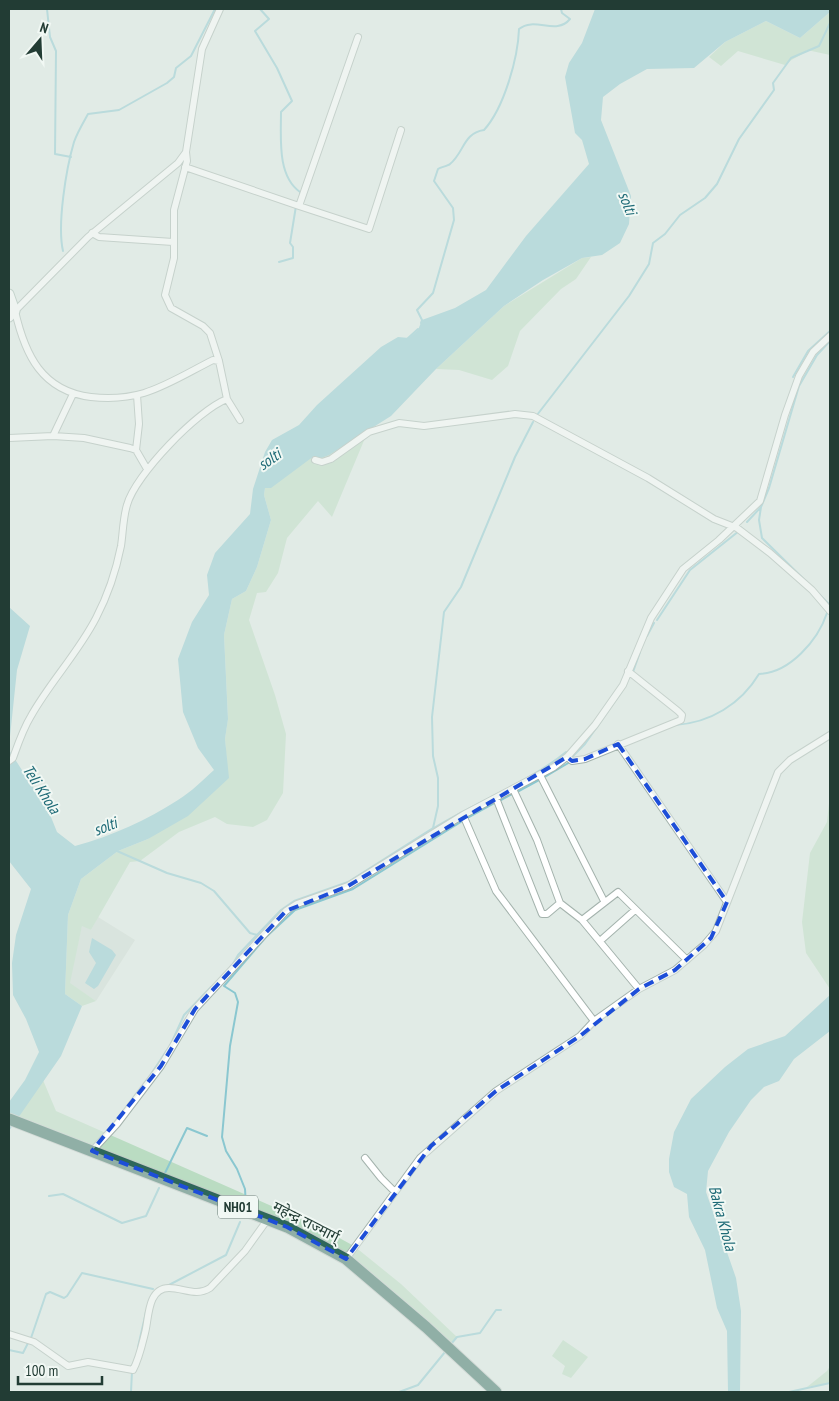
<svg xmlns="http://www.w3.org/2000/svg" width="839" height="1401" font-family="'PT Sans Narrow','Noto Sans Devanagari',sans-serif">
	<rect width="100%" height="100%" fill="#e1ebe6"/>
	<path fill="#cfdbd5" d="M98,917L135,940L96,1001L69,983L82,925L91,930Z"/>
	<path fill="#badcc2" d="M830,12V55L807,50C800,57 792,58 785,65L738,51L721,66L709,57L725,42L766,21L800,38Z
		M591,257L576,279L561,289L520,331L508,366L492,380L459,370L436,369L504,306L582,258Z
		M368,431L332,517L318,501L287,538L278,573L266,592L257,593L249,620L275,695L286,734L283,793L267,820L253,827L227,824L215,817L179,832L140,861L130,862L91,930L82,926L70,983L96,1001L82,1006L65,994L68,915L81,879L118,851L148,839L228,778L225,739L228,718L224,635L232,599L246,591L257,567L271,520L264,495L265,488L271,487L314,455Z
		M830,794V989L806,953L802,922L810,853L827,822Z
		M43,1080L56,1111L319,1227L354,1246L401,1284L457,1337L451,1344L346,1259L287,1227L16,1120Z
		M563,1340L588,1357L571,1378L562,1374L565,1366L552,1356Z
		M830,1366V1383L807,1387L827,1371Z"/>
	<path fill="#8ac7d0" d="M595,9H830V12L800,38L766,21L725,42L694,68L647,69L620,84L603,97L601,120L631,196L629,224L620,243L602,255L582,258L543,280L504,306L436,369L391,416L329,455L321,458L314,456L271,488H265L264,495L271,520L257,567L246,591L232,599L224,635L228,719L225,739L229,778L188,816L148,839L118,851L81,879L68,915L65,994L82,1006L61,1056L9,1131V1102L25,1080L39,1052L26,1019L13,995L12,963L16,935L31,889L9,861V750L49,812L57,832L75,846C112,836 147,820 178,800C191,792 203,780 214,770L198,748L183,712L178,659L192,622L209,595L207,575L215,553L250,514L253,489L265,452L272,440L299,425L317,405L381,347L398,337L409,338L418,330L422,320L455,308L486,290L526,236L589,164L582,140L575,133L565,77L569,63L582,43Z
		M9,607L30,626L17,670L9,746Z
		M92,938L112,950L116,955L98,986L94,989L85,983L96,963L89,952Z
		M830,995V1031L794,1059L779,1081L764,1087L751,1100L729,1132L708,1171L706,1192L736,1278L741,1311L740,1392H728L727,1331L717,1308L705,1250L689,1217L687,1194L674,1187L669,1172V1159L674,1132L691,1099L725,1067L748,1049L785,1036Z"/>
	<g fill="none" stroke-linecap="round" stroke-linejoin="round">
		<path stroke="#8ac7d0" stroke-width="2" d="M47,9L50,37L56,51L55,154L71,157
			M260,9L269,19L255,31L277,68L292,101L281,112C281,138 277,176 300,192V195
			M63,251C57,225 66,169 74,142C77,133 83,123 88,114L119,110L167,83L174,77L176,68L191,56L215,9
			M279,262L293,258V247L290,243L296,206
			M421,323L422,320L417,310L433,293L454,220L453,208L434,181L438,169C441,167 448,166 450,164C464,153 463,133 484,130C504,108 518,58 519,29C535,16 556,36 570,19L562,13L561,9
			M407,339L418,329
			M793,377L808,351L830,331
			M537,415L629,296L649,264L653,243L665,234L680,215L705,198L717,184L739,139L774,90L773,83L791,58L819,46L830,23
			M761,507L759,520L762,538L830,605
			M747,522L761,507L769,488L799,386L817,355L830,341
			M657,620L690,570L739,531
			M647,636L654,623
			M633,672L640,652
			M675,725C710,723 741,704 759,674C790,673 818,640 827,613
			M572,757L585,744L622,691
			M543,778L570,762
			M517,792L539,780
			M499,801L514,793
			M467,818L496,802
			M434,828C476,802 528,783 566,752
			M117,851L167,873L201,883L214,891L250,933L257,935L281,910L294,901L348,882L433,828L438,806V778L433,756L432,717L444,612L461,587L515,457L533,422
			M233,964L238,955L257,935
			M170,1046L184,1015L211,987
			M151,1074L167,1050
			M164,1175L187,1128L207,1136
			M49,1196L63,1194L122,1223L146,1216L159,1188
			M246,1206L245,1189L237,1169L226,1151L222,1137L230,1046L238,1002L235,993L224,986L266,937L295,910L353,889L464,820
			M167,1286L226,1255L240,1222
			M31,1338L46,1294L50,1292L64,1298L67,1296L82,1273L153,1289
			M451,1344L457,1337L480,1333L496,1310H501
			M138,1347L146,1312
			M9,1350L23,1353L29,1341
			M131,1392L132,1371
			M399,1392L418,1385L445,1352
			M789,1392L830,1383"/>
		<defs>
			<path id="street" d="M358,37L299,206L369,229L401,130
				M186,152L187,161L174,210V258L165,295L171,308L203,326L210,333L219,361L227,399L240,420
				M185,167L299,206
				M92,233L99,237L173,242
				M219,361L213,360C191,371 167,386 144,393C127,398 109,399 91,397C42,391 25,355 15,311L88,237L178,163L186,152L202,49L220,9
				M53,436L73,394
				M9,438L53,436L84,438L130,448L136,450L147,469
				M136,450L139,424L137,395
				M315,460L322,462L331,459L369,432L399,423L424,426L515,414L533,416L648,478L714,519L737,528L770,553L812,590L830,611
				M618,744L727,902
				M567,757L572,761L585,759L681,720L682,715L678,711L628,671
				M9,761L13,758C18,744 23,729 31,716C50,682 78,653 96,618C108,595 116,571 121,546C123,533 123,518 127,505C135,475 198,410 227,399
				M540,775L604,901
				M513,789L537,840L560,903L582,920L639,989
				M496,798L542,914H547L560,903
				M463,815L496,891L594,1021
				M582,920L618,892L687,960
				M600,941L635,910
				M92,1151L117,1124L161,1066L195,1009L286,911L297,904L348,886L463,815L554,767L568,756L595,725L623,685L651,618L683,569L719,540L760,501L785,415L799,376L813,352L830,336
				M365,1158L381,1178L395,1192
				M346,1259L420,1158L496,1091L580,1036L594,1021L639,989L675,970L704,945L716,931L778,772L790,760L830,735
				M9,1334L34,1342L68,1366L88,1362L133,1370C139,1359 142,1345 145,1333C149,1319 147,1288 169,1288C184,1288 196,1297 210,1288L245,1251L268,1219"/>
			<path id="secondary" d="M9,294L15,311L9,317"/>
			<path id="highway" d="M9,1119L287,1227L346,1259L426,1327L496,1392"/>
		</defs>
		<use href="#street" stroke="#a4b3ad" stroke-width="8"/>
		<use href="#secondary" stroke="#a0b7ae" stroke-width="11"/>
		<use href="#highway" stroke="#c1c8c6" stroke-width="13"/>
		<use href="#street" stroke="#fff" stroke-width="6"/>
		<use href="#secondary" stroke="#fff" stroke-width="9"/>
		<use href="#highway" stroke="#2e675a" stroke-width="11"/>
	</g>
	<path d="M0 0H839V1401H0ZM618,744L727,902L711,938L675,970L639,989L580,1036L496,1091L431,1146L346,1259L287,1227L92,1151L161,1066L195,1009L286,911L348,886L567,757L572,761L585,759Z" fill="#e1ebe6" fill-opacity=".55" fill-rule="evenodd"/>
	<path fill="none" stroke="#1d4ed8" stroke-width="4" stroke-dasharray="10 6" stroke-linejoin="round" d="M618,744L727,902L711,938L675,970L639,989L580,1036L496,1091L431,1146L346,1259L287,1227L92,1151L161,1066L195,1009L286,911L348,886L567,757L572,761L585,759Z"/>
	<g text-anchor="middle" stroke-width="4" stroke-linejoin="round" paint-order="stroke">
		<rect fill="#f1f8f4" stroke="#60746e" stroke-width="1" x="218" y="1195.5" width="40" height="23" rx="4"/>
		<g font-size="14" font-weight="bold" fill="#223c34">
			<text x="238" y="1212">NH01</text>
		</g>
		<g font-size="15" fill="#223c34" stroke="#f1f8f4">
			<text transform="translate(306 1222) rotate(27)" y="5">महेन्द्र राज्मार्ग्</text>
		</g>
		<g font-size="16" font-style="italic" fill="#1d6a76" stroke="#f1f8f4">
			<text transform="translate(628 203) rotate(68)" y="6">solti</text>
			<text transform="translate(269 459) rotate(-35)" y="6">solti</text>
			<text transform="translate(42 789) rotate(57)" y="6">Teli Khola</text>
			<text transform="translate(105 826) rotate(-22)" y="6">solti</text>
			<text transform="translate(723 1218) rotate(75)" y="6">Bakra Khola</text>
		</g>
	</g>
	<rect width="839" height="1401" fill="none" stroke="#223c34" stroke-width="20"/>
	<g transform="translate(40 40) rotate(19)" stroke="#f1f8f4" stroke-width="4" paint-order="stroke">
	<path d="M0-4L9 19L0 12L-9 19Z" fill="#223c34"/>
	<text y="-8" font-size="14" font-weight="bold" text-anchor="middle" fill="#223c34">N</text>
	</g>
	<path d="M18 1376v8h84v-8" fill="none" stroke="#223c34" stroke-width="2.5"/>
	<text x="25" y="1376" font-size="15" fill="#223c34" stroke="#f1f8f4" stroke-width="4" paint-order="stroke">100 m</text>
</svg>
